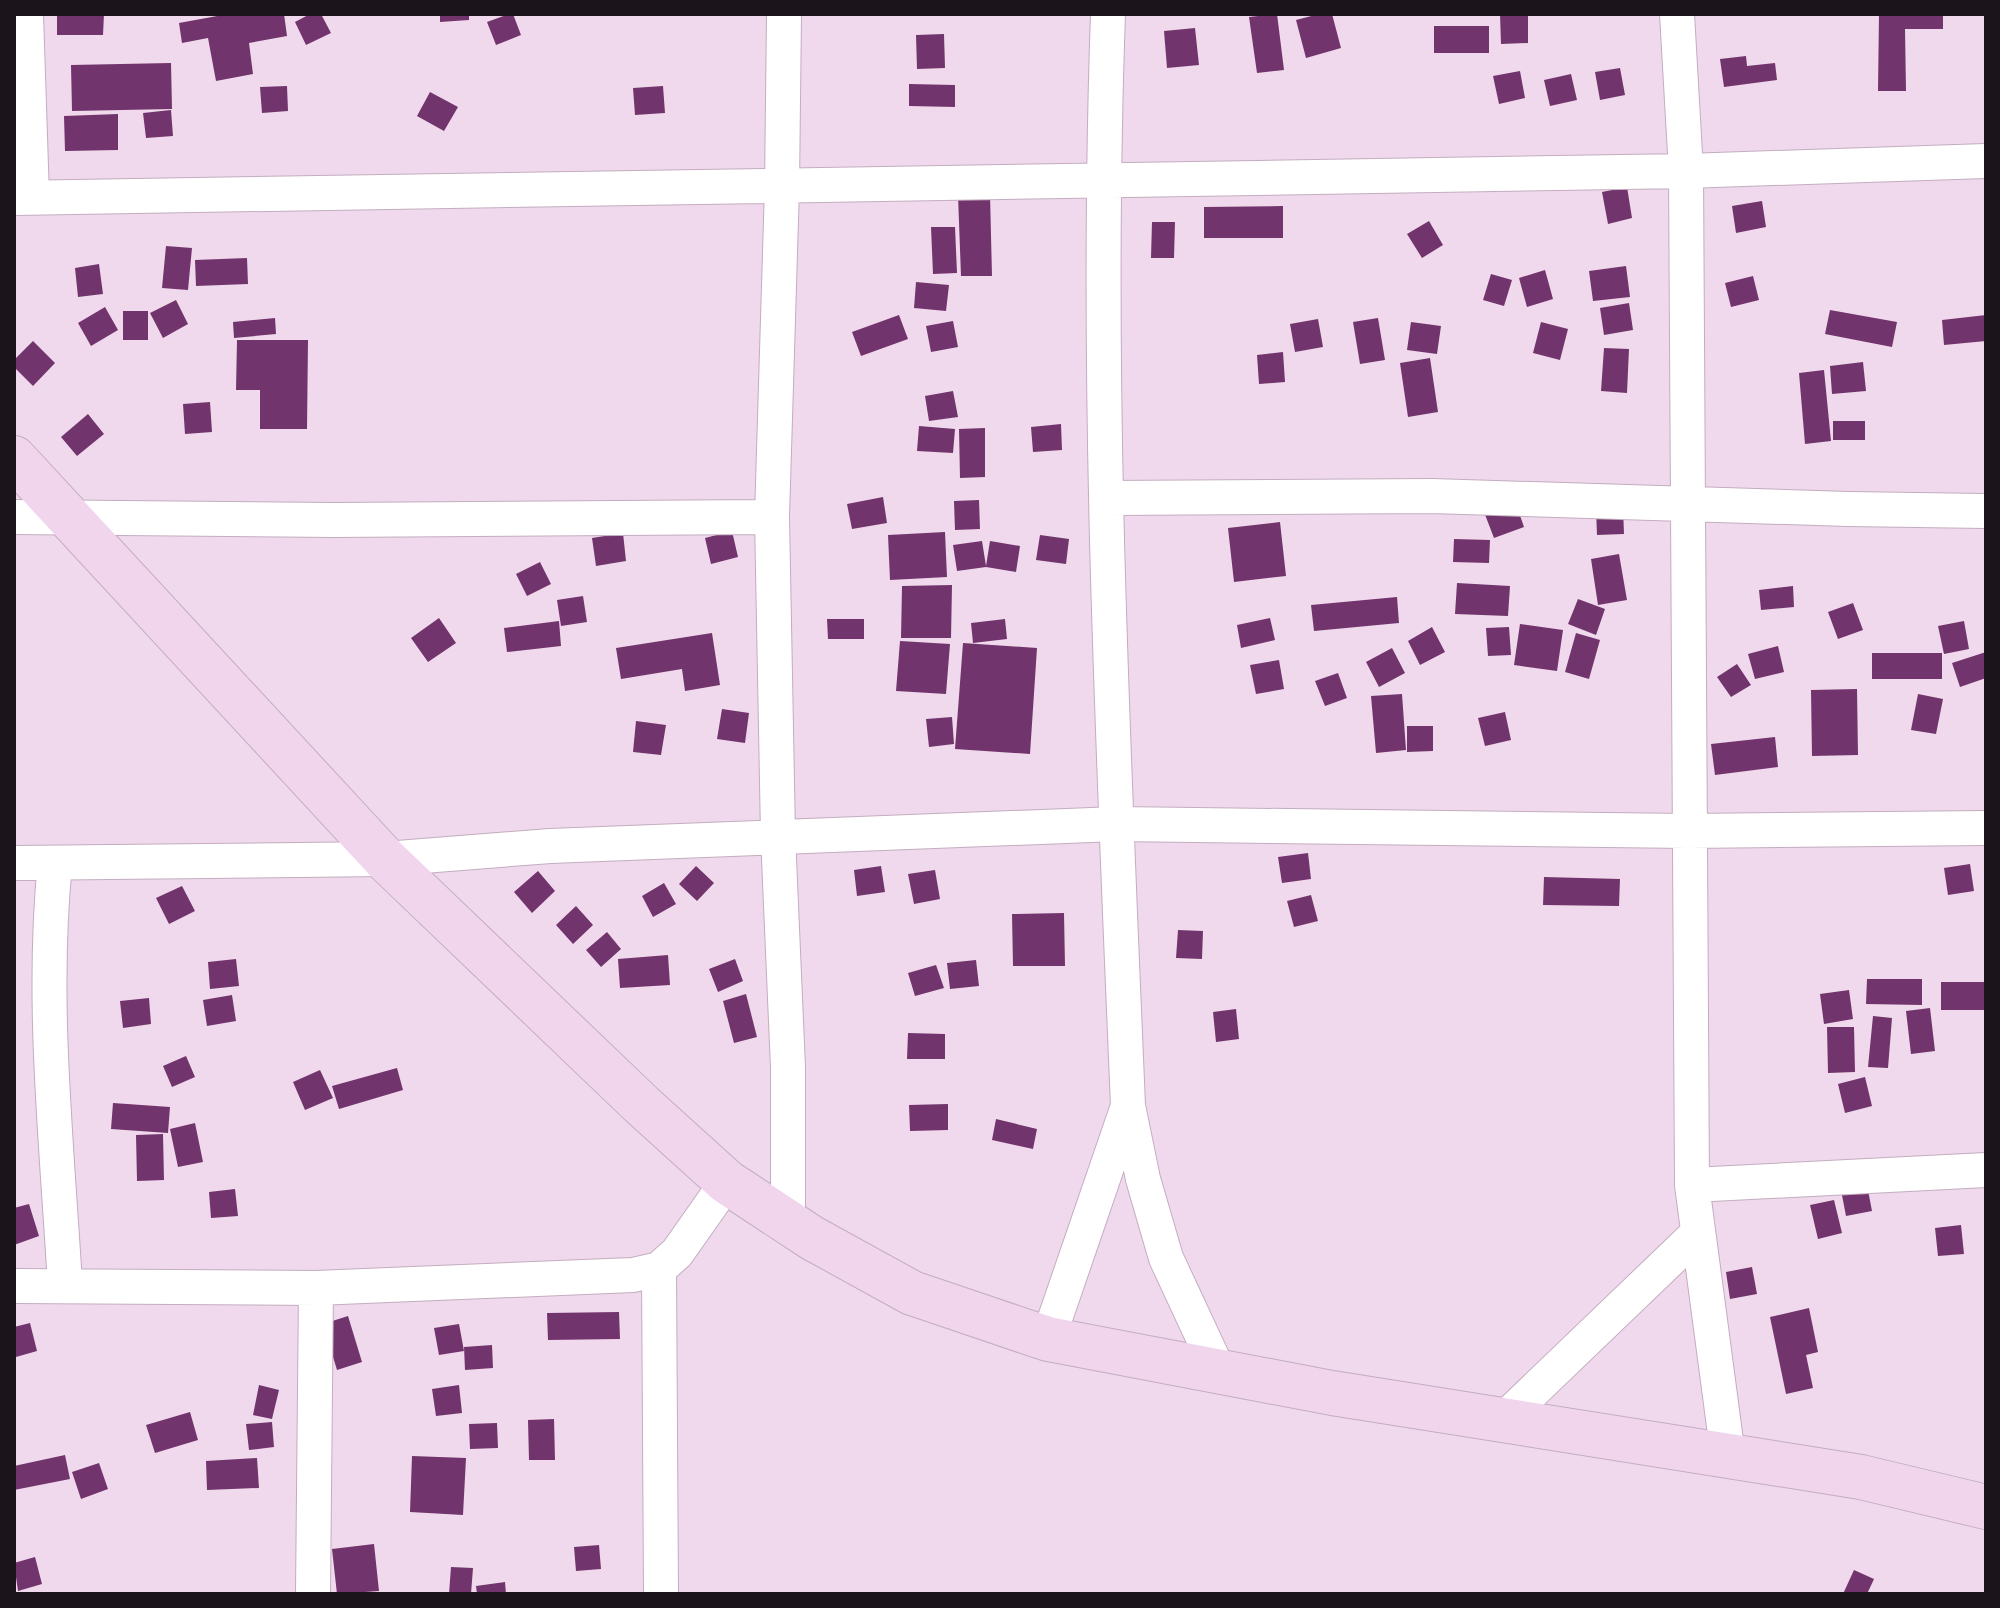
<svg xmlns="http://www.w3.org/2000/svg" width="2000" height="1608" font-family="Rubik,sans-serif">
	<rect width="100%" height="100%" fill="#f0d9ec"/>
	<path fill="#72346c" d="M57,14H104L103,35H57Z
		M228,14H284L287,36L249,43L253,74L216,81L208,38L182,43L179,23Z
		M310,14H321L331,33L306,45L295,22Z
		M440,14H469V20L440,22Z
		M509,14H513L521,35L496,45L487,22Z
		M1277,14L1284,70L1257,73L1249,17Z
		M1319,14H1332L1341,48L1306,58L1296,20Z
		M1500,14H1528V43L1501,44Z
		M1879,14H1943V29H1905L1906,91H1878Z
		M1434,26H1489V53H1434Z
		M1195,28L1199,65L1167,68L1164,31Z
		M944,34L945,68L917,69L916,35Z
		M1746,56L1747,66L1775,63L1777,80L1724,87L1720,59Z
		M171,63L172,109L72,111L71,65Z
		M1620,68L1625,95L1600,100L1595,72Z
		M1520,71L1525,98L1499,104L1493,76Z
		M1571,74L1577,100L1550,106L1544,80Z
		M909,84L955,85V107L909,106Z
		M287,86L288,111L262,113L260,87Z
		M663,86L665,113L635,115L633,88Z
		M430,92L458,107L444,131L417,116Z
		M171,110L173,136L146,138L143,113Z
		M118,114V150L65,151L64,116Z
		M1627,187L1632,218L1608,224L1602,192Z
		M990,194L992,276H961L958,195Z
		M1762,201L1766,227L1736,233L1732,206Z
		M1283,206V238H1204V207Z
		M1429,221L1443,245L1422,258L1407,234Z
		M1152,222H1175L1174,258H1151Z
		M931,227H955L957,273L933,274Z
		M166,246L192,248L188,290L162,288Z
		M247,258L248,284L196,286L195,260Z
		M99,264L103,294L78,297L75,268Z
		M1626,266L1630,297L1593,301L1589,271Z
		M1545,270L1553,299L1527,307L1519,278Z
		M1491,274L1512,280L1504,306L1483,300Z
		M1753,276L1759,300L1731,307L1725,283Z
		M916,282L949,285L946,311L914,308Z
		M176,300L188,324L163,338L150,313Z
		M1629,303L1633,330L1604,335L1600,308Z
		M105,307L118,330L91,346L78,323Z
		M1830,310L1897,322L1892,347L1825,334Z
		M123,311H148V340H123Z
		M899,315L908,339L861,356L852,332Z
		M1986,315V341L1944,345L1942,320Z
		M275,318L276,334L234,338L233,322Z
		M1378,318L1385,360L1360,364L1353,322Z
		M1318,319L1323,347L1295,352L1290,324Z
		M953,321L958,347L931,352L926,326Z
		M1411,322L1441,326L1437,354L1407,350Z
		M1541,322L1568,329L1560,360L1533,353Z
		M237,340H308L307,429H260V390H236Z
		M33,341L55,363L33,386L14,367V360Z
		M1604,348L1629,349L1627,393L1601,391Z
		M1283,352L1285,382L1259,384L1257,355Z
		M1430,358L1438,412L1408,417L1400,363Z
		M1863,362L1866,391L1832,394L1830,366Z
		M1824,370L1831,441L1805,444L1799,373Z
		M953,391L958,417L929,421L925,396Z
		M210,402L212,432L185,434L183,404Z
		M88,414L104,434L77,456L61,437Z
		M1833,421H1865V440H1833Z
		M1061,424L1062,450L1033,452L1031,427Z
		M919,426L955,429L953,453L917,451Z
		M985,428V477L960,478L959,429Z
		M883,497L887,523L852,529L847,504Z
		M979,500L980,529L955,530L954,501Z
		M1515,501L1524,527L1494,538L1484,512Z
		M1623,507L1624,534L1597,535L1596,509Z
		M1280,522L1286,576L1234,582L1228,528Z
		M732,531L738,557L711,564L705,538Z
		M945,532L947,577L890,580L888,535Z
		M623,533L626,561L596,566L592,538Z
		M1040,535L1069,539L1066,564L1036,560Z
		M1454,539L1490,540L1489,563L1453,562Z
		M982,541L986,566L990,541L1020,546L1016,572L986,567L957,571L953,545Z
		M1619,554L1627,600L1598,605L1591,559Z
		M540,562L551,584L527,596L516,574Z
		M1457,583L1510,586L1508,616L1455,614Z
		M952,585L951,638H901L902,586Z
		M1793,586L1794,607L1761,610L1759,590Z
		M583,596L587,622L561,626L557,600Z
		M1397,597L1399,623L1314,631L1311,605Z
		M1578,599L1605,609L1596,635L1568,624Z
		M1853,603L1863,630L1838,639L1828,612Z
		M439,618L456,643L428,662L411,638Z
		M1270,618L1275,640L1241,648L1237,625Z
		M827,619H864V639H828Z
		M1005,619L1007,639L973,643L971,623Z
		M559,621L561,646L507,652L504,628Z
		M1964,621L1969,649L1944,654L1938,626Z
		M1520,624L1563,630L1557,671L1514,665Z
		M1432,627L1445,652L1420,665L1408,641Z
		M1509,627L1511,655L1488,656L1486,628Z
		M712,633L720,685L685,691L682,669L621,679L616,648Z
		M1576,633L1600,640L1589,679L1565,672Z
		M900,641L950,644L946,694L896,691Z
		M963,643L1037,648L1030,754L955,749Z
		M1778,646L1784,672L1755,679L1748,654Z
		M1392,648L1405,673L1379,687L1366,662Z
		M1986,652V678L1960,687L1952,663Z
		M1872,653H1942V679H1872Z
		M1279,660L1284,689L1256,694L1250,665Z
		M1737,664L1751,685L1731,697L1717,677Z
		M1338,673L1347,698L1325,706L1315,681Z
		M1857,689L1858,755L1812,756L1811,690Z
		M1402,694L1406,750L1376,753L1371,696Z
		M1918,694L1943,699L1936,734L1911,730Z
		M722,709L749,713L745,743L717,739Z
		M1505,712L1511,740L1485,746L1478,718Z
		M952,717L954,744L929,747L926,719Z
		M636,721L666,725L661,755L633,752Z
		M1407,726H1433V751L1407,752Z
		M1775,737L1778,767L1715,775L1711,744Z
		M1308,853L1311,879L1282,883L1278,857Z
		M1970,864L1974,891L1948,895L1944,868Z
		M696,866L714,883L697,901L679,884Z
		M881,866L885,892L857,896L854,870Z
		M935,870L940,899L914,904L908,874Z
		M538,871L555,891L532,913L514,892Z
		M1544,877L1620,879L1619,906L1543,905Z
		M664,883L676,904L653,917L642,896Z
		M182,886L195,911L169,924L156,898Z
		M1311,895L1318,921L1294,927L1287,901Z
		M576,906L593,925L573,944L556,925Z
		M1064,913L1065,966H1013L1012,914Z
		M1178,930L1203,931L1202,959L1176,958Z
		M607,932L621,949L601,967L586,950Z
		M668,955L670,985L620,988L618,959Z
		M236,959L239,986L210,989L208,962Z
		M735,959L743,981L718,992L709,969Z
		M976,960L979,986L950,989L947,963Z
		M936,965L944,988L915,996L908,973Z
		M1867,979H1922V1005L1866,1004Z
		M1941,982H1986V1010H1941Z
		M1849,990L1853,1019L1824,1024L1820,994Z
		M746,994L757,1037L734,1043L723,1001Z
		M232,995L236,1021L207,1026L203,1000Z
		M149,998L151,1024L123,1028L120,1001Z
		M1930,1008L1935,1051L1911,1054L1906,1011Z
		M1236,1009L1239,1039L1216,1042L1213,1012Z
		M1873,1016L1892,1018L1888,1068L1868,1067Z
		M1827,1027H1854L1855,1072L1828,1073Z
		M908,1033L945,1034V1059H907Z
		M186,1056L195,1077L172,1087L163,1066Z
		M397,1068L403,1090L339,1109L332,1086Z
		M320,1070L333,1098L305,1110L293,1082Z
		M1865,1077L1872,1106L1845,1113L1838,1084Z
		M113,1103L170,1107L168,1133L111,1129Z
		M948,1104V1130L910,1131L909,1105Z
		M996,1119L1037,1129L1033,1149L992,1140Z
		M195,1123L203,1162L178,1167L170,1129Z
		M163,1134L164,1180L137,1181L136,1135Z
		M1867,1185L1872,1211L1846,1216L1841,1190Z
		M235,1189L238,1216L211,1218L209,1192Z
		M1834,1200L1842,1233L1818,1239L1810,1205Z
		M29,1204L39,1236L14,1245V1208Z
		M1961,1225L1964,1254L1938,1256L1935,1228Z
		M1752,1267L1757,1294L1730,1299L1726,1272Z
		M1809,1308L1818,1352L1806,1355L1813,1388L1786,1394L1770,1317Z
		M619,1312L620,1339L548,1340L547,1313Z
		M348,1316L362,1362L337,1370L323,1324Z
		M30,1323L37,1351L16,1357L14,1327Z
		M459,1324L464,1351L439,1355L434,1328Z
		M492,1345L493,1368L465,1370L464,1347Z
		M259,1385L279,1390L272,1419L253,1415Z
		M459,1385L462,1413L436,1416L432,1389Z
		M190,1412L198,1440L155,1453L146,1425Z
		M554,1419L555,1460H529L528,1420Z
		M272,1422L274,1447L249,1450L246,1424Z
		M497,1423L498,1448L470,1449L469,1424Z
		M65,1455L70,1479L14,1490V1466Z
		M412,1456L466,1458L463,1515L410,1512Z
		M257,1458L259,1488L207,1490L206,1461Z
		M99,1463L108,1489L81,1499L72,1472Z
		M374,1544L379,1591L337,1594L332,1549Z
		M599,1545L601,1569L576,1571L574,1547Z
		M35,1557L42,1584L18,1591L14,1563Z
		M451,1567L473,1568L471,1594H449Z
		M1854,1570L1874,1579L1867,1594H1843Z
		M505,1582L506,1594H477L476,1586Z"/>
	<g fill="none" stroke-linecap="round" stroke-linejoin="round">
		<defs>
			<path id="street" d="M26,14L32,197
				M784,14L782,187L772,517L778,835L788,1068V1222
				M1108,14C1095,378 1113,742 1128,1106L1143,1179L1166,1258L1219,1372
				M1677,14L1686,171L1692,1185L1728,1456
				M14,198L1686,171L1986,161
				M1107,498L1432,496L1848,509L1986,511
				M14,517L333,520L772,517
				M14,863L385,859L550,846L1117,824L1688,831L1986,828
				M55,863C41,1002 57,1145 65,1285
				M1692,1185L1986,1170
				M659,1269L661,1594
				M14,1286L316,1288L633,1275L659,1269L677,1253L727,1182
				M1048,1339L1128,1106
				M1502,1421L1698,1233
				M313,1594L316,1288"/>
			<path id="secondary" d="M14,458L385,859L642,1105L727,1182L812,1238L912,1293L1048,1339L1332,1393L1861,1477L1986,1507"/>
		</defs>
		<use href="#street" stroke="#c3adbf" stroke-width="36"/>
		<use href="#secondary" stroke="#c3adbf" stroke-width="46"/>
		<use href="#street" stroke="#fff" stroke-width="34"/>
		<use href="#secondary" stroke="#f0d5ed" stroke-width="44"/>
	</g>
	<rect width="2000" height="1608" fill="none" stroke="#1c141b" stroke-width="32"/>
</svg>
